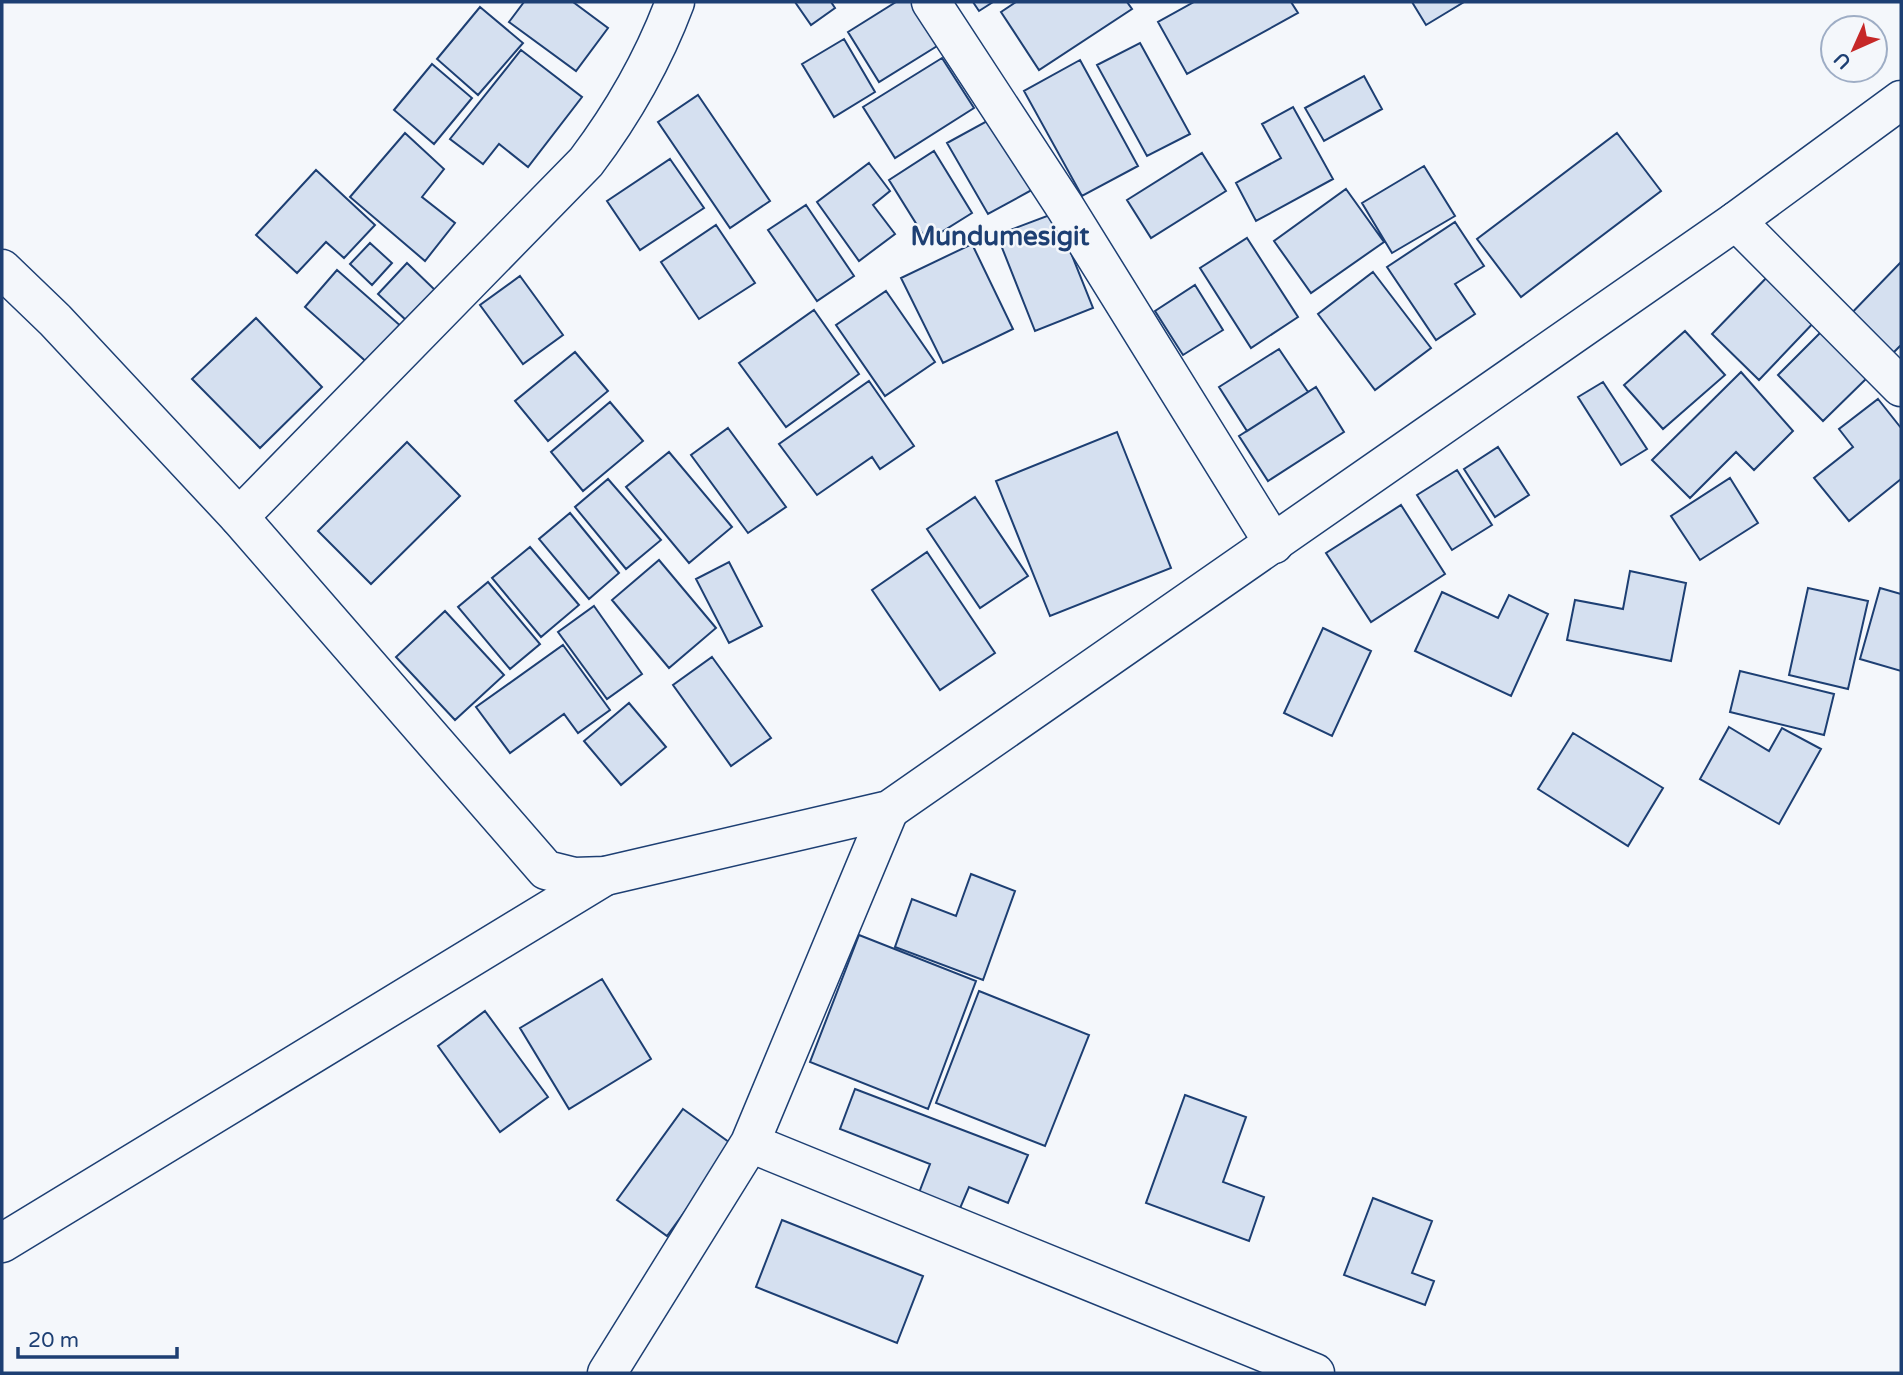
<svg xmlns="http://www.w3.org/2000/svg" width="1903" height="1375" font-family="'Varela Round',sans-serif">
	<rect width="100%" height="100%" fill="#f4f7fb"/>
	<path fill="#d5e0f0" stroke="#1d3f73" stroke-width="2" d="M524,2H573L608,28L576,71L509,22Z
		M795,2H831L835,8L811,25Z
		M896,2H916L942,43L879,82L848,32Z
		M973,2H993L979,11Z
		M1016,2H1127L1132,9L1039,70L1001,12Z
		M1194,2H1291L1298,13L1187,74L1158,22Z
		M1412,2H1464L1426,25Z
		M480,7L523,43L478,95L437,59Z
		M844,39L875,92L834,117L802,64Z
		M1140,43L1190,134L1147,156L1097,65Z
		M521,50L582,97L528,167L499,144L483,164L450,139Z
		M942,58L974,108L895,158L863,107Z
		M1080,60L1138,166L1082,196L1024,91Z
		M432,64L472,98L434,144L394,110Z
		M1364,76L1382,109L1324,141L1305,108Z
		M698,95L770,201L730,228L658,122Z
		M1293,107L1333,179L1256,221L1236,183L1281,158L1262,124Z
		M998,115L1039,186L988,214L947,143Z
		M405,133L444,169L422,197L455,223L425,261L350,197Z
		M1617,133L1661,191L1521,297L1477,239Z
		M934,151L972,213L927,241L889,180Z
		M1202,153L1226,191L1151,238L1127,200Z
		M670,159L704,208L640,250L607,201Z
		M869,163L890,191L873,205L895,234L859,261L817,202Z
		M1424,166L1455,216L1392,253L1362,203Z
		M316,170L375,225L344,258L326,242L297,273L256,235Z
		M1346,189L1384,242L1311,293L1274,241Z
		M806,205L854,276L817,301L768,230Z
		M1055,213L1093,308L1035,331L997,235Z
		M1455,222L1484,266L1455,284L1475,314L1436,340L1387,267Z
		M716,225L755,283L699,319L661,262Z
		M1247,238L1298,317L1251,348L1200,268Z
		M370,243L392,263L372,285L350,264Z
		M972,244L1013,329L943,363L901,278Z
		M1901,262V345L1884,362L1843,322Z
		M407,263L435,290L407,321L378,294Z
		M337,270L403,328L370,365L305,307Z
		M1373,272L1431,348L1375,390L1318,314Z
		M1772,272L1819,317L1759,380L1712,334Z
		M520,276L563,335L523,364L480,305Z
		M1195,285L1223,330L1183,355L1155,311Z
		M886,291L935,362L885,396L836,325Z
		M814,310L859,374L786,427L739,363Z
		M256,318L322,387L260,448L192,379Z
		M1824,329L1869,376L1823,421L1778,375Z
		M1685,331L1725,375L1663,429L1624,385Z
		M1279,349L1308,392L1247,431L1219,387Z
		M575,352L608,391L548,441L515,401Z
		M1741,372L1793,431L1754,470L1736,452L1690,498L1652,460Z
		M869,381L914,446L880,469L872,457L817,495L779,444Z
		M1603,382L1647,449L1621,465L1578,397Z
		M1316,387L1344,432L1268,481L1239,436Z
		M1878,399L1901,428V479L1849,521L1814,478L1853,447L1839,429Z
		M610,402L643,441L583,491L551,452Z
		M728,428L786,507L748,533L691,455Z
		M1117,432L1171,568L1050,616L996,481Z
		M407,442L460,496L371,584L318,531Z
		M1498,447L1529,495L1495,517L1464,469Z
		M669,452L732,527L689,563L626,487Z
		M1457,470L1492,525L1452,550L1417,495Z
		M1730,478L1758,523L1700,560L1671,516Z
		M608,479L661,540L626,569L575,507Z
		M975,497L1028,576L980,608L927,529Z
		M1401,505L1445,574L1371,622L1326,553Z
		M570,513L619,573L589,599L539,539Z
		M530,547L579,605L541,637L492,578Z
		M927,552L995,653L940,690L872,590Z
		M659,560L716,628L669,668L612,600Z
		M729,562L762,626L729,643L696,579Z
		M1630,571L1686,583L1671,661L1567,640L1575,600L1623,609Z
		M488,582L540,644L510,669L458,607Z
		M1808,588L1868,601L1848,689L1789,675Z
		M1880,588L1901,594V671L1860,659Z
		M1442,592L1498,618L1509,595L1548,614L1511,696L1415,651Z
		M594,606L642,674L607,699L558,632Z
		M445,611L504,675L455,720L396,657Z
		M1323,628L1371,651L1332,736L1284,713Z
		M563,645L610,710L578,733L564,714L510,753L476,707Z
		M712,657L771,738L731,766L673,685Z
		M1740,671L1834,694L1824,735L1730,712Z
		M629,703L666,747L621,785L584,741Z
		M1729,727L1769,751L1782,728L1821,749L1779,824L1700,779Z
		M1573,733L1663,788L1628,846L1538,789Z
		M971,874L1015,891L983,980L895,947L912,899L956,916Z
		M859,935L976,981L928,1109L810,1062Z
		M602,979L651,1059L569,1109L520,1028Z
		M979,991L1089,1035L1045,1146L936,1103Z
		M485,1011L548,1097L500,1132L438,1046Z
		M855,1089L1028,1155L1008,1203L969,1187L958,1213L917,1198L930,1164L840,1129Z
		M1185,1095L1246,1117L1223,1182L1264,1197L1249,1241L1146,1203Z
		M683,1109L733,1145L667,1236L617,1200Z
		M1373,1198L1432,1221L1412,1273L1434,1281L1425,1305L1344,1275Z
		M782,1220L923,1276L897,1343L756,1287Z"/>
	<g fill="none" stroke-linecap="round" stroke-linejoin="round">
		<defs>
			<path id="minor" d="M931,2L1065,207L1274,544
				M1736,221L1901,387
				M239,517L586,162C623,113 654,58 675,2
				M750,1143L1315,1373
				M2,1243L605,876
				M607,1373L750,1143L889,810"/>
			<path id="tertiary" d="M2,269L55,320L239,517L546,870L574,877L605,876L889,810L1736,221L1901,100"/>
		</defs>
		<use href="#minor" stroke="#1d3f73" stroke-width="41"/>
		<use href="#tertiary" stroke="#1d3f73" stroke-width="41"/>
		<use href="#minor" stroke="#f4f7fb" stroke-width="38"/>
		<use href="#tertiary" stroke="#f4f7fb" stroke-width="38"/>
	</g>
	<g text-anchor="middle" stroke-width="5" stroke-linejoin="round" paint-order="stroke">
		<g font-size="26" font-weight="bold" fill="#1d3f73" stroke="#f4f7fb">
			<text x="1000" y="245">Mundumesigit</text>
		</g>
	</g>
	<rect width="1903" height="1375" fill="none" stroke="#1d3f73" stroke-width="7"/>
	<g transform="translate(1854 49) rotate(225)"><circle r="33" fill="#f4f7fb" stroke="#9eadc5" stroke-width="2"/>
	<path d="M0-5L12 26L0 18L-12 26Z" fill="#c62828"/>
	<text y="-10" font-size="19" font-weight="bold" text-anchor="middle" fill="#1d3f73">U</text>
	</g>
	<path d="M18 1347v10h159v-10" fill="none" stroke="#1d3f73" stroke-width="3.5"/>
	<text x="28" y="1347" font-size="21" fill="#1d3f73" stroke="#f4f7fb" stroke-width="5" paint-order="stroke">20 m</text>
</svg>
